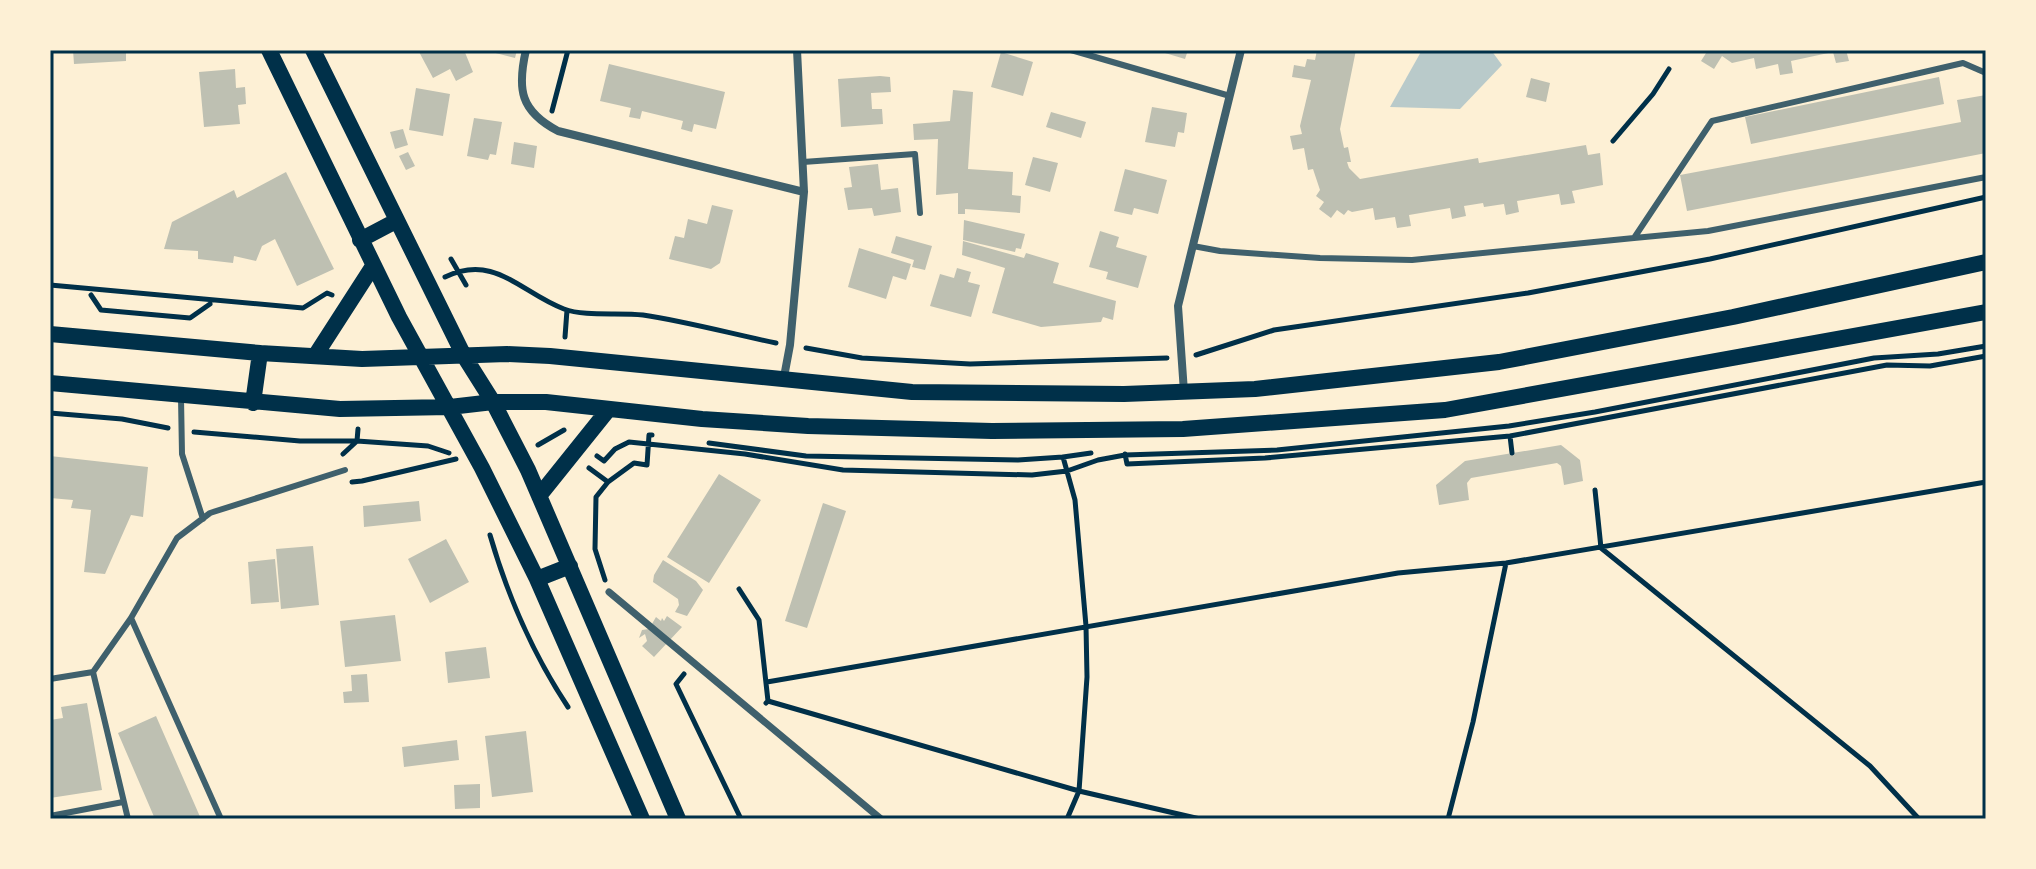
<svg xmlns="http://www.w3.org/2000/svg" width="2036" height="869" font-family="'Times New Roman',serif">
	<rect width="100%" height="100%" fill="#fdf0d5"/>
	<path fill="#b9caca" d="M1422,50H1491L1502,65L1460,109L1390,107Z"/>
	<path fill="#bec0b2" d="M73,50H126V61L74,64Z
		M418,50H464L473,72L456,81L450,69L433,78Z
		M484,50H517L515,58Z
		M1155,50H1188L1185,59Z
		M1317,50H1356L1340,129L1344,148L1348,147L1351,162H1347L1349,168L1360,179L1478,158L1479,163L1586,145L1588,155L1600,153L1603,185L1572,191L1575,203L1561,205L1559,194L1517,201L1519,212L1506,215L1504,204L1484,207L1483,203L1464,206L1466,216L1452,219L1450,208L1409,215L1411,226L1397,228L1395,217L1375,220L1373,208L1352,212L1348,210L1344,215L1337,210L1331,218L1319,209L1324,202L1316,196L1320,190L1313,169L1308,170L1304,148L1293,150L1290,136L1302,134L1300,126L1311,80L1292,77L1294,65L1305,67L1307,59L1315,60Z
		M1708,50H1846L1849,61L1836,63L1833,52L1791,61L1793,73L1780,75L1778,64L1756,69L1754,58L1732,63L1722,56L1714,69L1701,61Z
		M1001,52L1033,62L1023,96L991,87Z
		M609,64L725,92L716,129L694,124L692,132L681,129L683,121L642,111L640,119L629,117L631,108L600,101Z
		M235,69L236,88L245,87L246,104L238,105L240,124L204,127L199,72Z
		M880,76L890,77L891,92L871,93L872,109H882L883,124L841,127L838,79Z
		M1939,77L1944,104L1751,144L1745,117Z
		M1531,78L1550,83L1546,102L1526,97Z
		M416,88L450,94L443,136L409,130Z
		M953,90L973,92L968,169L1013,172L1012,195L1021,196L1020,213L965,209V214H958V193L936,195L938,139L914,140L913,124L950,121Z
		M1986,95V153L1687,211L1680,175L1961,122L1957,100Z
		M1152,107L1187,113L1184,133L1178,132L1175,147L1145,142Z
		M1051,112L1086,122L1081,138L1046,127Z
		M474,118L502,122L496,155L490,154L488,160L467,156Z
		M403,129L408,145L395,149L390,132Z
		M514,142L537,146L534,168L511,164Z
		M408,152L415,166L406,170L399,156Z
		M1033,157L1058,163L1050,192L1025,185Z
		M878,164L881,190L898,188L901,212L874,216L872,208L848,210L844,188L852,187L849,167Z
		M1125,169L1167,180L1158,214L1134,208L1132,215L1114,211Z
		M286,172L334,269L297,286L275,239L262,246L256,261L234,256L233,263L198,259V251L164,249L172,222L234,190L237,198Z
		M712,205L733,210L720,263L711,269L669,259L675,236L684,238L688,219L707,224Z
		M964,220L1025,234L1021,249L1016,248L1015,252L963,240Z
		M1100,231L1119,237L1116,247L1147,256L1138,288L1106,279L1108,272L1089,267Z
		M896,236L932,246L925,270L912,267L914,260L891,253Z
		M963,241L1024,258L1026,253L1059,263L1053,283L1116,301L1113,320L1103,317L1101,322L1041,327L992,313L1005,268L962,255Z
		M859,248L911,264L906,280L893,276L886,299L848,287Z
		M957,268L971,272L968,282L980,285L971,317L930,306L940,274L954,278Z
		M1561,445L1580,460L1583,481L1564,485L1561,466L1557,463L1471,478L1467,483L1469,500L1439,505L1436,485L1465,461Z
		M50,456L148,467L143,517L131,515L105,574L84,572L91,510L71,508L73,500L50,498Z
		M719,474L761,500L709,583L667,557Z
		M419,501L421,521L364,527L363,506Z
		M823,503L846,511L807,628L785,621Z
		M446,539L469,582L430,603L408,559Z
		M313,546L319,605L281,609L276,549Z
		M275,559L279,602L251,604L248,562Z
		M663,560L696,581L703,590L687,616L675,612L679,605L678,599L653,582L654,575Z
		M395,615L401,661L345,667L340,621Z
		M667,616L682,627L654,657L642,646L647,641L645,634L639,638L642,630L649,629L656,617L661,621L662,618L664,621Z
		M486,647L490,678L448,683L445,652Z
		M367,674L369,702L344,703L343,692L352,691L351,675Z
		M87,703L102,790L50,798V720L63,718L61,707Z
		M156,716L201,819H155L118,733Z
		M526,731L533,792L492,797L485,736Z
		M457,740L459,760L404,767L402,747Z
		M480,784V808L455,809L454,785Z"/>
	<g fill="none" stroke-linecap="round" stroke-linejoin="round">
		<path stroke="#003049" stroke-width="5" d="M552,111L568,50
			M1613,141L1653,94L1669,69
			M451,259L466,285
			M445,277C495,253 521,293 564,309C585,317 620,312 643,315C689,322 732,334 776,343
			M50,285L303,308L327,293L332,295
			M91,295L101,310L190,318L210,304
			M565,337L567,310
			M806,348L862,358L970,364L1167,358
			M1196,355L1274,330L1528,293L1710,259L1986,197
			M50,413L122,419L168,428
			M358,429L357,441L428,446L449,453
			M194,432L300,441H357L343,454
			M1510,436L1512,453
			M709,443L806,456L1018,460L1063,457
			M538,445L564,430
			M1125,454L1127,464L1265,458L1510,436L1887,365L1930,366L1986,356
			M597,456L604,461L615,449L629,442L745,454L843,470L1032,475L1067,471L1098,460L1125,455L1277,450L1509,426L1595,412L1874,358L1938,354L1986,346
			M589,468L608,482
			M352,482L362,481L456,459
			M1595,490L1601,548L1870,766L1919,819
			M490,535C507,594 534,656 568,707
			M605,580L595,549L596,497L608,482L634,463L647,465L649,435H652
			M739,589L759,620L768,701
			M684,674L676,684L741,819
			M767,682L1398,573L1506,563L1986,482
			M766,703L768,701L1079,791L1200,819
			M1067,819L1079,791L1087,677L1086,626L1075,500L1063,457L1091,453
			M1448,819L1473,722L1506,563"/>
		<path stroke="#3f606c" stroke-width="6" d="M1071,50L1230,96
			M803,162L915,154L920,213
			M1634,238L1708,231L1986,177
			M1193,246L1220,251L1320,258L1412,260L1634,238L1712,121L1963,63L1986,73
			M181,398L182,454L203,519
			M131,618L221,819
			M93,672L128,819
			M50,679L93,672L131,618L177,538L210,513L345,470
			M50,816L123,802"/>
		<path stroke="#3f606c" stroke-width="7" d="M609,592L881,819"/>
		<path stroke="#3f606c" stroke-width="8" d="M526,50C517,89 520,111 558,131L804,192
			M784,377L790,345L804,192L797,50
			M1184,392L1178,306L1241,50"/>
		<path stroke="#003049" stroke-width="16" d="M269,50L399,317L482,468L537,579L642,819
			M313,50L464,356L493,402L528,470L678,819
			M360,240L396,221
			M50,334L260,353L362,359L507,354L550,356L912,392L1124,394L1255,389L1499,362L1733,317L1986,262
			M315,356L373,266
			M50,383L340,409L450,407L493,402H546L702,419L808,426L992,431L1183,429L1445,410L1986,312
			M253,403L260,353
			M539,496L608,410
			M537,579L570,566"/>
	</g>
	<rect width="2036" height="869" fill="none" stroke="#fdf0d5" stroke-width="104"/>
	<rect x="52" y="52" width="1932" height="765" fill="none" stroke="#003049" stroke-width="3"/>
</svg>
